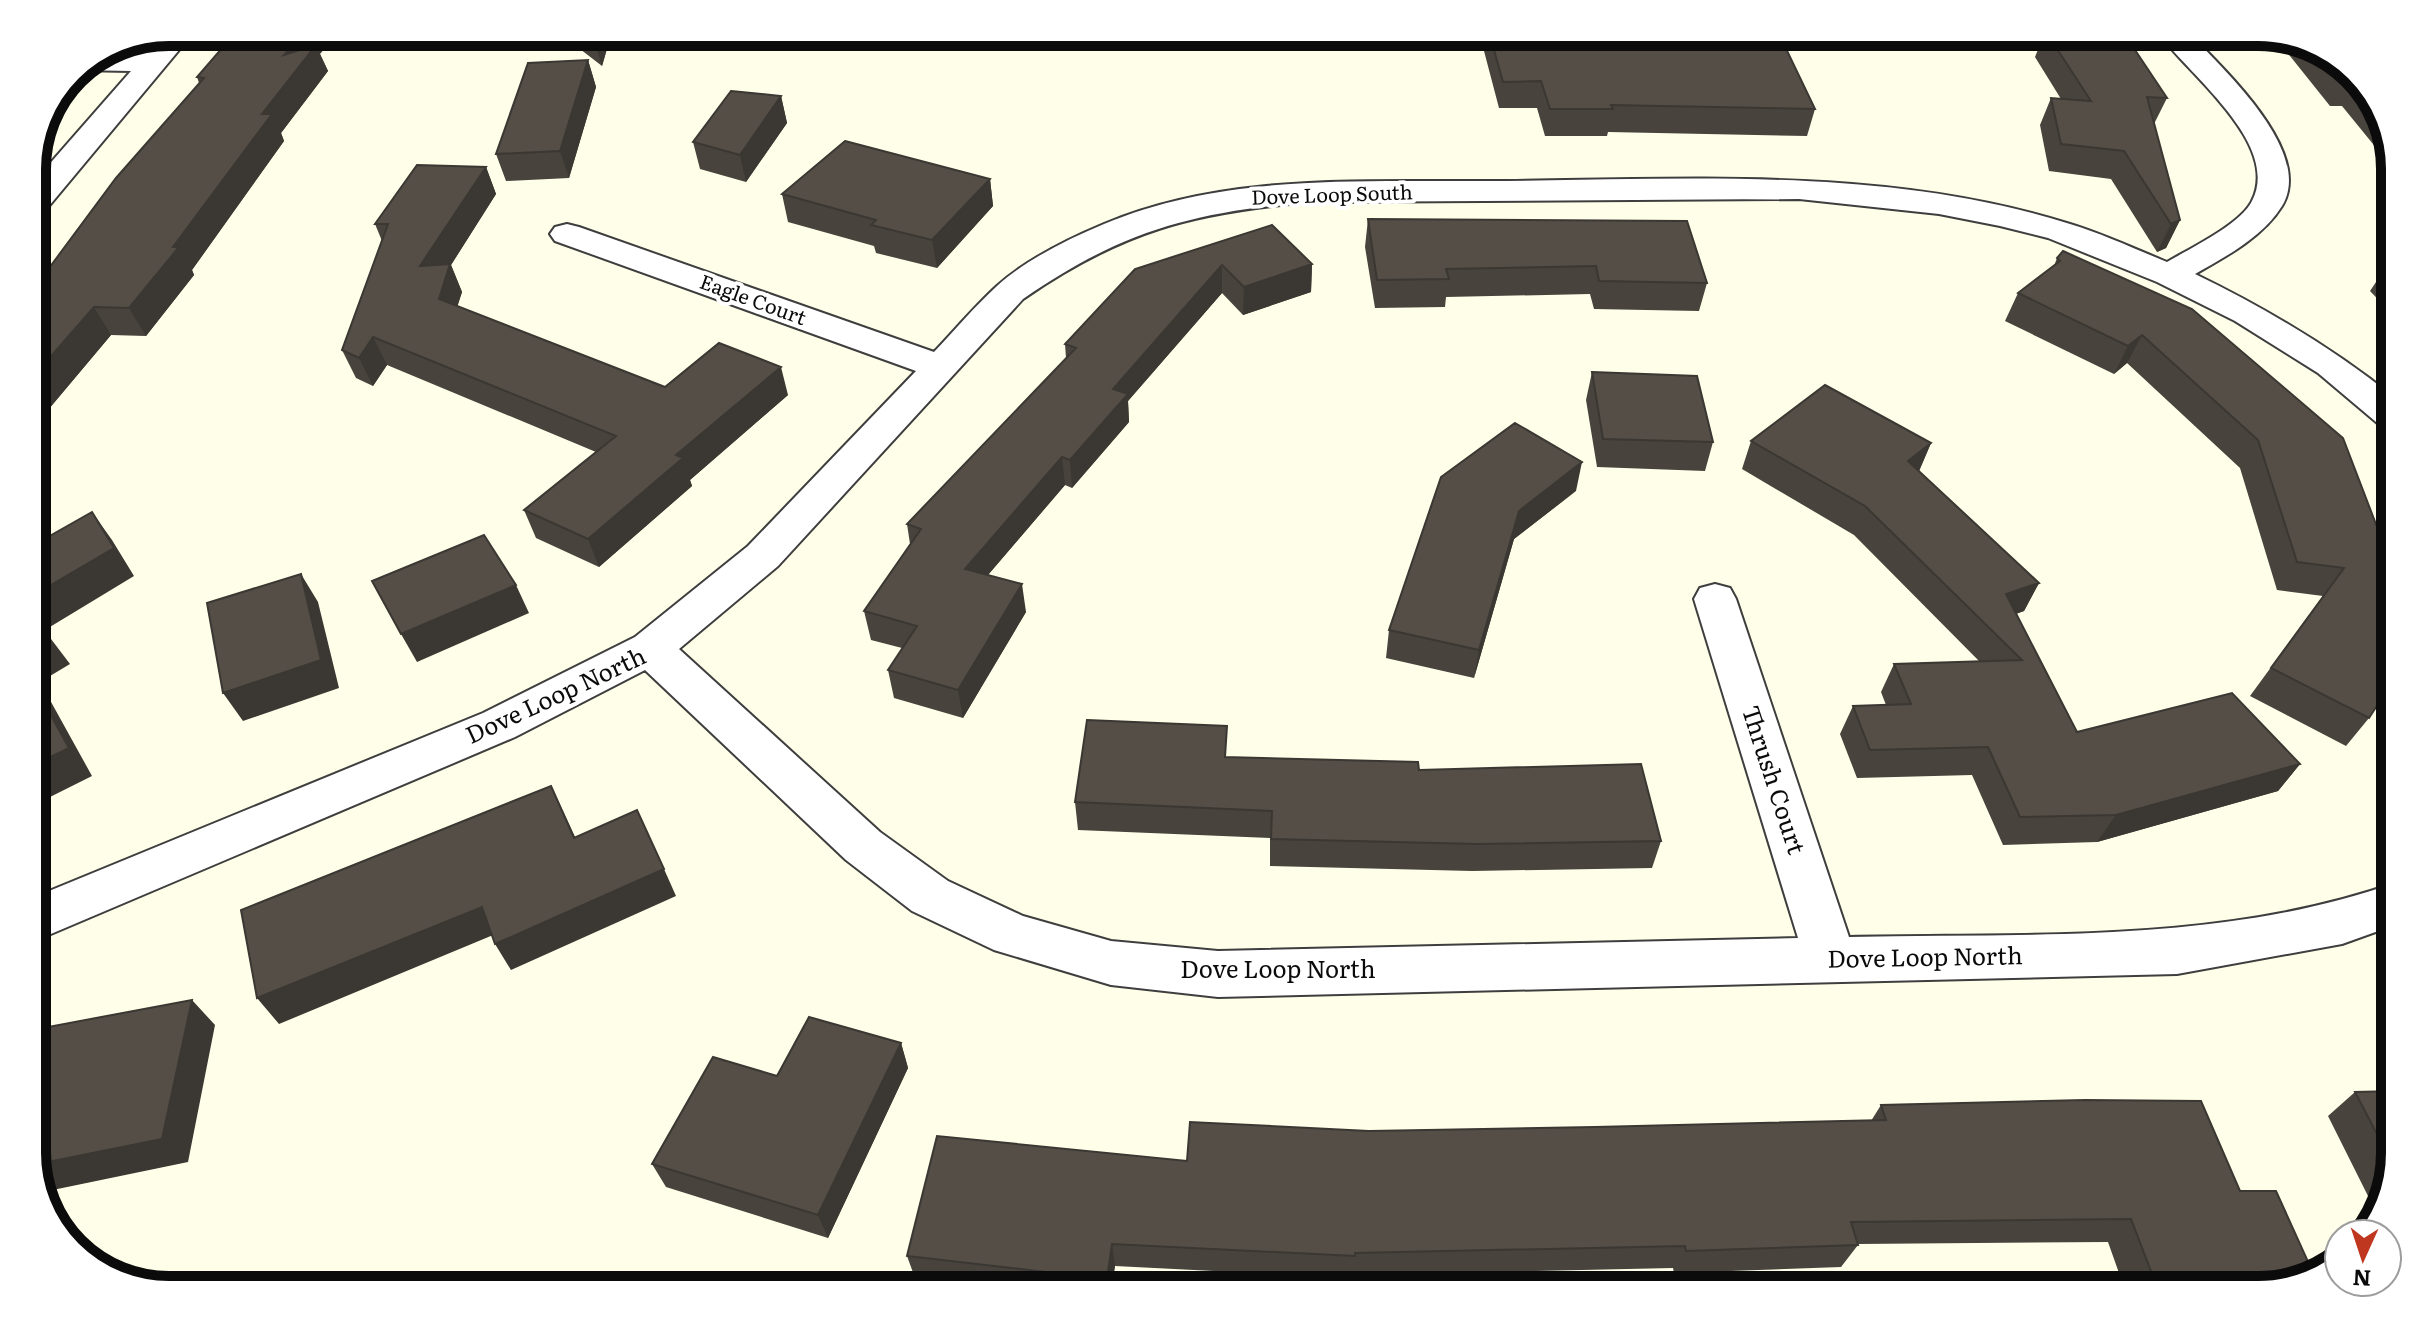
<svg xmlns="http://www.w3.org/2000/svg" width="2427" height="1322" font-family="Literata,serif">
	<rect width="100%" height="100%" fill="#ffffe9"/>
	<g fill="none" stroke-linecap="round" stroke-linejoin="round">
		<defs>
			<path id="street" d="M194,32L44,212L32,215V184L131,71L76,70L99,54L146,53L164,33Z
				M2158,32H2188C2222,68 2315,152 2282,206C2263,237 2225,257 2195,274C2267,309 2333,348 2395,398V430L2382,427L2318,373L2235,321L2157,282L2048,238L2000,226L1939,214L1799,199L1311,202C1193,212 1121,231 1023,299L778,566L679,649L880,832L948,881L1023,916L1111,941L1218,951L1798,938L1694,599L1700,588L1715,584L1730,588L1736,599L1849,937C2031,933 2221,944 2395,883V925L2342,944L2177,974L1218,997L1111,985L994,950L912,911L846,860L645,670L515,737L32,942V898L483,713L635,637L748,546L916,371L555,241L550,234L555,227L567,224L579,227L934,352C955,330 975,306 997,286C1027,259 1068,239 1104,224C1225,173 1361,182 1489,181C1682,180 1883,165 2070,224C2103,234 2135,249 2167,262C2189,249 2241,224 2252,201C2282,143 2186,73 2158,32Z"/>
		</defs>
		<use href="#street" stroke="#3e3e3e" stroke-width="4"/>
		<use href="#street" fill="#fff" fill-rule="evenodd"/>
	</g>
	<path fill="#48433d" d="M558,32H684L685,35H611L602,66Z
		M1479,32H1778L1815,109L1807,136L1608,132L1607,136H1545L1537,108H1499Z
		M2045,32H2123L2167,98L2154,124L2180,220L2166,248L2157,252L2111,179L2049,171L2040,125L2051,98L2061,99L2035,57Z
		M2274,36L2326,50L2372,93L2395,160V171L2342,106H2330Z
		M320,54L328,71L281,133L284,141L192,270L194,275L146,336L111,335L32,429V291L199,83L197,77Z
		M588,60L596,87L569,178L506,181L496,154Z
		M781,96L787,123L746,182L700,169L693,142Z
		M486,167L496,194L451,265L462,292L457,306L665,387L788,395L690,480L692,486L599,567L536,538L524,510L596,452L387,365L373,386L356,378L342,350L382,241L375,224Z
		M990,179L993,206L937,268L876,253L874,246L788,222L782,194Z
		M1368,219L1707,283L1699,311L1594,309L1590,294L1446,297L1445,307L1375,308L1365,247Z
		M1272,225L1312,264L1311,292L1243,315L1222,293L1128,401L1129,422L1072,488L1065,485L988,575L1026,612L963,718L894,698L888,670L902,648L871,640L864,611L910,544L907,524L1066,358L1065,344Z
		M2057,258L2343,438L2369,718L2346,746L2250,696L2323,596L2277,590L2240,468L2127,363L2114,374L2005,321L2018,293L2054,266Z
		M2395,263V317L2370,291L2388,264Z
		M1592,372L1713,442L1705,471L1597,467L1586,400Z
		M1751,441L1931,443L1919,471L2039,583L2024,611L2016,614L2077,732L2300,764L2278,791L2097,842L2003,845L1972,775L1857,778L1840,734L1853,706L1886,705L1881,692L1894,664L1980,662L1854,535L1742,469Z
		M1576,491L1514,539L1474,678L1386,658L1389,630Z
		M1226,757L1419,770L1661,841L1652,868L1472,871L1270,866V838L1078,830L1075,802Z
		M901,1043L908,1068L828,1238L666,1187L652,1164L777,1076Z
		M2355,1092L2395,1153L2378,1216L2328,1116Z
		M2085,1100L2258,1290H2125L2108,1242L1857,1244L1858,1245L1841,1267L1674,1273L1673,1268L1352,1275V1278L1115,1266L1111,1290H1022L915,1278L907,1256L1187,1161L1369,1131L1595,1127L1871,1121L1881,1105Z"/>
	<path fill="#3b3732" d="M305,32H339L320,54L328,71L281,133L284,141L192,270L194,275L146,336L129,308L173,247L262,114L284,55Z
		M596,32H610L611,35L602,66L594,40Z
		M588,60L596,87L569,178L560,151Z
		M781,96L787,123L746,182L740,155Z
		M486,167L496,194L451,265L462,292L451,327L420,266Z
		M990,179L993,206L937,268L932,240Z
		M2180,220L2166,248L2157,252L2171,224Z
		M1312,264L1311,292L1243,315L1244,287Z
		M1222,265V293L1128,401L1129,422L1072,488L1070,460L1113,389Z
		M94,307L111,335L32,429V378Z
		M2142,335L2127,363L2114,374L2128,346Z
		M373,337L387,365L373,386L359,358Z
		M781,367L788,395L690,480L692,486L599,567L588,539L676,455Z
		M1931,443L1919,471L1908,461Z
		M1062,457L1065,485L969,597L965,569Z
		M1582,462L1576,491L1514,539L1474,678L1479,650L1519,511Z
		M92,512L112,540L134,576L35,636L32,633V596Z
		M301,574L318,602L339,688L243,721L223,693Z
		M2039,583L2024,611L1991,622L2006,594Z
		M1022,584L1026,612L963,718L958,690Z
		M516,585L529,613L417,662L401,634Z
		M48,635L70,664L40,682L92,776L32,806V645Z
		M2300,764L2278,791L2097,842L2116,815Z
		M551,786L564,813L588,865L574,838Z
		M664,869L676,896L511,970L495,944Z
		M482,907L498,933L279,1024L257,998Z
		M192,1000L215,1025L188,1162L43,1192L33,1165Z
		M901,1043L908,1068L828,1238L818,1215Z
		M1112,1244L1115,1266L1111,1290H1108L1107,1279Z"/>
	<path fill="#544e47" stroke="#3b3732" stroke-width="2" d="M236,32H305L284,55L316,45L262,114H272L173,247H179L129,308L94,307L32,378V291L116,178L204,78L197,77Z
		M584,32H596L594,40Z
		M1489,32H1778L1815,109L1611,105L1613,109H1550L1541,81L1503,82Z
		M2046,32H2123L2167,98L2147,97L2180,220L2171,224L2124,151L2061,144L2051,98L2091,101Z
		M2319,48L2326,50L2372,93L2374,100L2357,80L2345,79Z
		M588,60L560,151L496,154L528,63Z
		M731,91L781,96L740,155L693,142Z
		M845,141L990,179L932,240L871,225L876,220L782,194Z
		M417,165L486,167L420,266L450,264L439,299L665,387L719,343L781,367L676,455L683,458L588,539L524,510L616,436L373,337L359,358L342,350L388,224H375Z
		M1368,219L1687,221L1707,283L1599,281L1596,266L1446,269L1449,279L1377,280Z
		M1272,225L1312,264L1244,287L1222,265L1113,389L1128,394L1070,460L1062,457L965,569L1022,584L958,690L888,670L917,626L864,611L921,529L907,524L1076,348L1065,344L1135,269Z
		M2063,251L2192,309L2343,438L2395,574V678L2369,718L2271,668L2344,568L2297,562L2258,440L2142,335L2128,346L2018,293L2060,261L2057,258Z
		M2395,263V271L2388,264Z
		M1592,372L1697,376L1713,442L1603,439Z
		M1825,385L1931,443L1908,461L2039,583L2006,594L2077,732L2232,693L2300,764L2116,815L2020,817L1988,747L1870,750L1853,706L1911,704L1894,664L2022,660L1865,506L1751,441Z
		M1515,423L1582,462L1519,511L1479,650L1389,630L1441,477Z
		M92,512L114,548L32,596V546Z
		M484,535L516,585L401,634L372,581Z
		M301,574L321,660L223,693L207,603Z
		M32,624L48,635L32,645Z
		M32,681L69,748L32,766Z
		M1087,720L1227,726L1225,757L1418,762L1419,770L1641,764L1661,841L1478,844L1271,839L1272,811L1075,802Z
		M551,786L574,838L637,810L664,869L495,944L482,907L257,998L241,910Z
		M192,1000L162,1139L33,1165L32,1162V1030Z
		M809,1017L901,1043L818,1215L652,1164L713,1057L777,1076Z
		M2395,1091V1153L2392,1163L2355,1092Z
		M2085,1100L2201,1101L2240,1191H2276L2314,1275L2258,1290H2195L2194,1288L2157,1287L2131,1219L1851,1222L1858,1245L1686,1251L1685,1246L1355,1253V1256L1112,1244L1107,1279L907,1256L937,1136L1187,1161L1190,1122L1369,1131L1595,1127L1886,1120L1881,1105Z"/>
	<g text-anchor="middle" stroke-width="8" stroke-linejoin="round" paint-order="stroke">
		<g font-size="20" fill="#0b0b0b" stroke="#fff">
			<text transform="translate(1332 195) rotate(-2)" y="7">Dove Loop South</text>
			<text transform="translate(753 300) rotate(20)" y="7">Eagle Court</text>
		</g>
		<g font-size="24" fill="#0b0b0b" stroke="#fff">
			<text transform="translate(556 696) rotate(-25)" y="8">Dove Loop North</text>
			<text transform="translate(1773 780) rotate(72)" y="8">Thrush Court</text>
			<text transform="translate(1925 958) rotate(-1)" y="8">Dove Loop North</text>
			<text x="1278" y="978">Dove Loop North</text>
		</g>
	</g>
	<path d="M0 0H2427V1322H0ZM169 46H2258A123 123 0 0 1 2381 169V1153A123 123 0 0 1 2258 1276H169A123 123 0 0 1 46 1153V169A123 123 0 0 1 169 46Z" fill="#fff" fill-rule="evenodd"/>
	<path fill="none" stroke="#0b0b0b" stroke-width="10" d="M169 46H2258A123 123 0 0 1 2381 169V1153A123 123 0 0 1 2258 1276H169A123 123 0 0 1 46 1153V169A123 123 0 0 1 169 46Z"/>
	<g transform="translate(2363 1258) rotate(183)"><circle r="38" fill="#ffffff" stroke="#9d9d9d" stroke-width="2"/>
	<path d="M0-6L14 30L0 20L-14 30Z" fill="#bf371f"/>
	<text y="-12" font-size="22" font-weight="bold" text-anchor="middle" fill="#0b0b0b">N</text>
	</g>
</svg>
